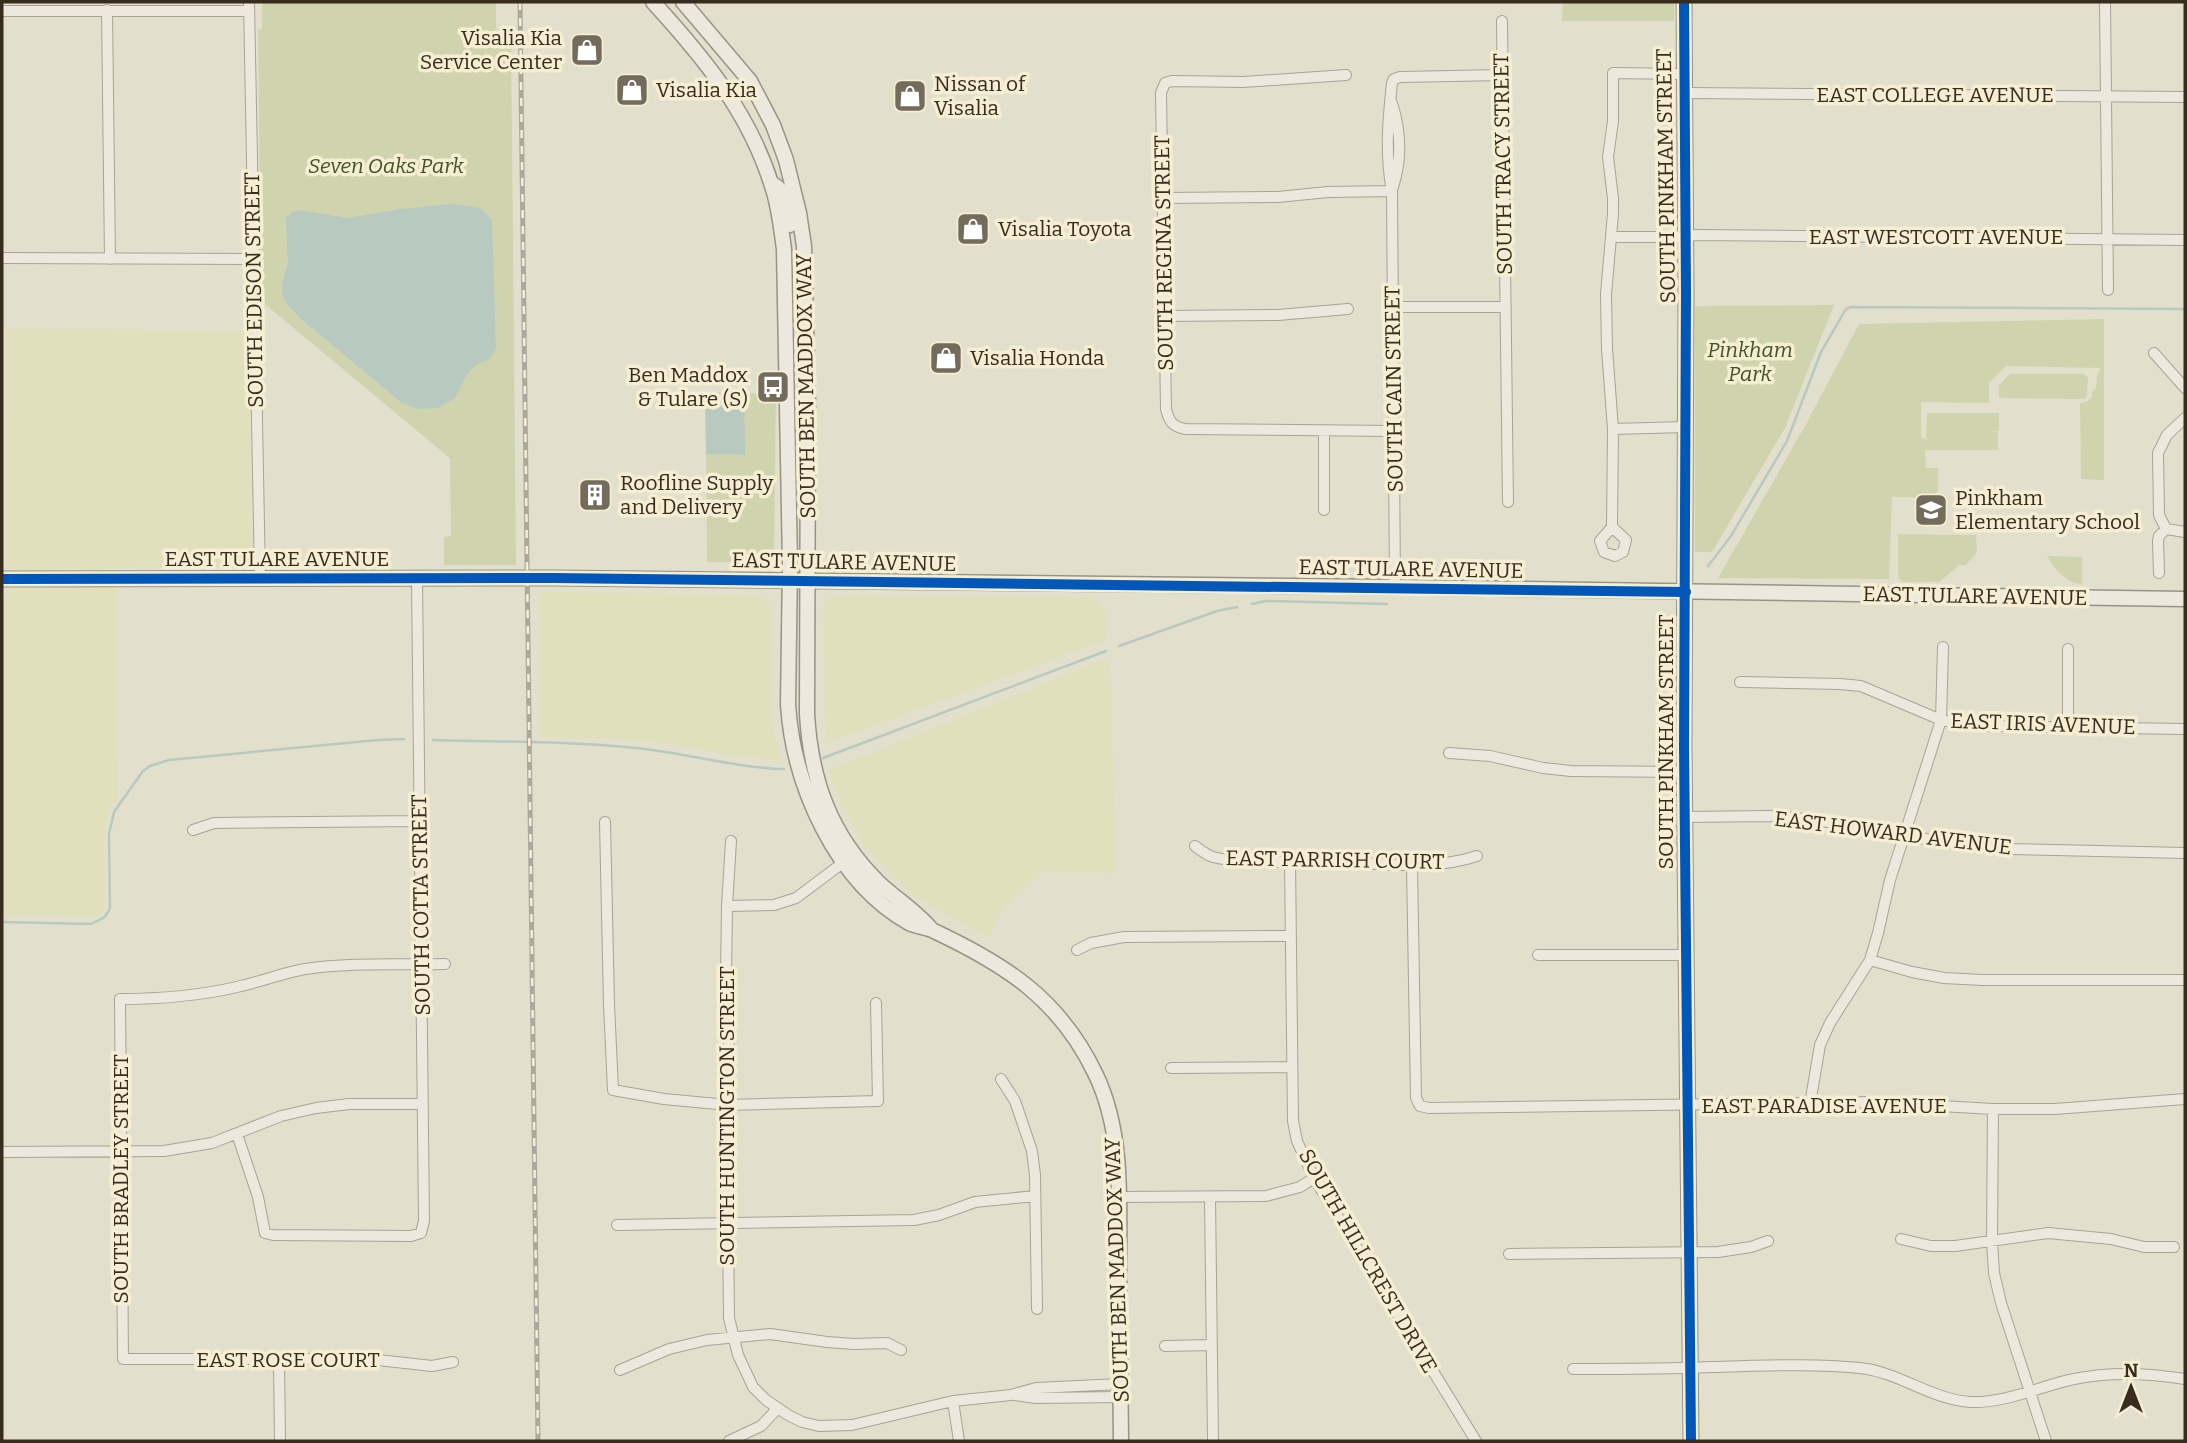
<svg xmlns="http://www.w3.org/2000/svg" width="2187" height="1443" font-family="Bitter,serif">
	<rect width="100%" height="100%" fill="#e3dfcd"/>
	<path fill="#e2dfbd" d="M6,328L248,331L253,559L248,565L116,567L118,798L109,809L105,830L106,900L103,910L99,916L92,917L2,914V597L7,596Z
		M539,592L761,595L771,608L772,707L774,733L781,760L741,757L673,744L611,738H540Z
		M839,596L1097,597L1105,609L1106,640L826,743L823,605L826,599Z
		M1110,657L1116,873L1044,871L1003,910L988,938L920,899L902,885L864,845L841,804L829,770Z"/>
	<path fill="#cfd4af" d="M262,2H496V29H511L516,565H444V537L451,536L450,458L261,301L258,30L262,29Z
		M1563,2H1674V21H1562Z
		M1834,305L1785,428L1712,552H1695V306Z
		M2104,319V480L2081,479L2080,403L2086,402L2092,397V392L2096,388L2097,376L2101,368L2006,366L1989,383V403L1921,402V438L1925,439L1926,442L1927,413H1999V431L1986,432H1998V450H1925L1926,468H1938V491L1934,498L1892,497L1889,579L1718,578L1806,424L1859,324Z
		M2010,374H2084L2088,378L2087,395L2085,399L1999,398V385Z
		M705,392L776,394L774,556L765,562H707L706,454L744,455V399L705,397Z
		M1898,534L1976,535L1977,552L1966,565H1960L1939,582H1902L1898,577Z
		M2047,556L2082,557V584C2067,584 2054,568 2047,556Z"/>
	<path fill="#b8c9c0" d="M453,204L480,208L492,219L496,348L490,359L474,366L465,378L455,398L438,408L417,409L402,403L301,319L287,304L282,294V284L288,263L286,218L292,212L300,210L348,218L401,209Z
		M705,397L744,398L745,455L706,454Z"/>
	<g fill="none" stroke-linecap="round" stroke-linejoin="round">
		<path stroke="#b8c9c0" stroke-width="2.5" d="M1708,566L1731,536L1787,441L1821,352L1846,309L1851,307L2185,309
			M1252,604L1265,601L1387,604
			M1119,646L1217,611L1237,607
			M433,740C500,742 569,741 636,748C686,753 735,768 784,769
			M823,758L1106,651
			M2,922L91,924L105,917L110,908L109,834L114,812L143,771L150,766L169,760L378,740L404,739"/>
		<defs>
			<path id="street" d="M249,2L260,578
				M2105,2L2108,290
				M107,10L110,259
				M2,11H249
				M1502,21L1508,502
				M1346,75L1243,82L1172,81L1165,83L1161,93L1166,409C1169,422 1173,427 1186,429L1394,431
				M1685,93L2185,97
				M1392,103C1401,131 1402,159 1393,187
				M1163,198L1278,197L1328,192L1392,191
				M1611,237H1676L1697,235L2185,240
				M2,258L254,259
				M1393,307H1505
				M1165,316L1278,315L1348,309
				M2154,353L2185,388
				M2185,418L2167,435L2158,453L2159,515L2166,529L2185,532
				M1613,429L1686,427
				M1324,431V510
				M1612,527L1613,429L1607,349L1606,294L1613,214V198L1608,157L1613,121V73L1684,74
				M1612,527L1626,540L1623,552L1615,556L1604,552L1600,541Z
				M2159,573L2158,541L2159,536L2166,529
				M1395,587L1392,191C1385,155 1388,120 1392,83L1394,79L1400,77L1502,75
				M1740,682L1840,684L1861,686L1941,720L1983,726L2185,729
				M2068,727V649
				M1449,753L1490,756L1543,768L1571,771L1684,772
				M1685,817L1771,816L1817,820L1960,845L2012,849L2185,853
				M605,822L609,1004L613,1090L664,1099L728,1105L878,1101L876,1003
				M193,830L214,823L420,821
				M731,841L727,906L726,976L729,1052L728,1223L729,1318L738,1355L753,1387L766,1400L788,1415L802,1422L819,1426L852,1425L953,1401L1011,1395L1036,1388L1120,1384
				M1195,846C1200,850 1207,855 1213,857C1245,865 1293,861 1327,862C1377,862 1428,872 1477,856
				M1290,861L1293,1121L1297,1141L1314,1178L1476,1441
				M1412,866L1416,1098L1420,1106L1429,1108L1871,1102L1993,1109H2055L2185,1099
				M727,906L774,905L796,898L844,862
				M1077,950L1091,943L1124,937L1290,936
				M1538,955H1686
				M1870,960L1912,972L1944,978L1982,980H2185
				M445,964C398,965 351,962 305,969C282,973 260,982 237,987C198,996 160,999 120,999L123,1359H346L378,1360L432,1366L453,1362
				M1171,1068L1291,1067
				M1001,1079L1015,1101L1032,1151L1035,1175L1037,1309
				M1810,1104L1820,1045L1830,1023L1870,960L1878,933L1890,880L1941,720L1943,647
				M1993,1109L1992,1241L1994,1273L2001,1303L2046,1441
				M237,1134L258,1197L265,1233L273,1235L411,1236L421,1233L424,1221L417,578
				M2,1152L164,1151L212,1143L281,1116L316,1108L349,1104H423
				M1119,1197L1266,1196L1300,1187L1314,1178
				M1210,1197L1213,1441
				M617,1225L914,1220L939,1215L975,1202L1035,1196
				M1901,1239L1931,1246H1955L2048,1233L2111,1239L2144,1247H2174
				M1509,1254L1718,1252L1751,1247L1768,1241
				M1165,1346L1211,1345
				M279,1360L280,1441
				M1573,1369C1619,1369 1665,1369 1711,1367C1760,1366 1810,1363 1860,1368C1899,1372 1932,1400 1971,1402C2007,1403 2040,1386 2074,1379C2112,1371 2148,1373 2185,1379
				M620,1370L669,1349L707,1340L770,1334L827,1342L854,1344L887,1343L901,1350
				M1015,1395L1036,1398L1121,1397
				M953,1401L959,1441
				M729,1441L761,1426L778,1408"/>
			<path id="secondary" d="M653,2C704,58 749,112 772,186C779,206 781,228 784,249L790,564L788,704C793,785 836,882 909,923C917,927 926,927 934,931C1006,965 1060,999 1096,1075C1124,1134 1119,1203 1119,1267C1120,1325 1120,1383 1121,1441
				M683,2L750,81L773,125L786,160L799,213L804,246L808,404L807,714C811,780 830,835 879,883C896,899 916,911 931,929
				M1684,2L1686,292L1684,746L1691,1441
				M773,184C788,193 788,209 790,225
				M2,579L553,578L1395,587L2185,599"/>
		</defs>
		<use href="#street" stroke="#a8a396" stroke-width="12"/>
		<use href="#secondary" stroke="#989386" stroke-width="17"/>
		<use href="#street" stroke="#ece8de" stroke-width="10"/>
		<use href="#secondary" stroke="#ece8de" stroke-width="14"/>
		<defs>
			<path id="rail" d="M520,2L538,1441"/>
		</defs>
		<use href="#rail" stroke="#aba89e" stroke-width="5"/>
		<use href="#rail" stroke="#f5eed2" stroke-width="2.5" stroke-dasharray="8" stroke-linecap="butt"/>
		<defs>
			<path id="cycleway" d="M1684,2L1686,292L1684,746L1691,1441
				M2,579L553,578L1686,592"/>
		</defs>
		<use href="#cycleway" stroke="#f5eed2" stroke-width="15"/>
		<use href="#cycleway" stroke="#0057b8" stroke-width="10"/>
	</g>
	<defs>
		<symbol id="shop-square" viewBox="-11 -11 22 22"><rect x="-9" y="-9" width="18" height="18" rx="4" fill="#736b5b" stroke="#f5eed2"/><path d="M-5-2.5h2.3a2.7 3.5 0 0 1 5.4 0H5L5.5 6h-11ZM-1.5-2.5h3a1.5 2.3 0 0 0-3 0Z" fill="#fff"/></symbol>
		<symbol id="bus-square" viewBox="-11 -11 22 22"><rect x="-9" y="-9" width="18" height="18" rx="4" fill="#736b5b" stroke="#f5eed2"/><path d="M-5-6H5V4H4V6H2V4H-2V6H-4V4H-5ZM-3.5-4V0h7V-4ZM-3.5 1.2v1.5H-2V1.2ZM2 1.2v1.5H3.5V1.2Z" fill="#fff"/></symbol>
		<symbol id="building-square" viewBox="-11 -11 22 22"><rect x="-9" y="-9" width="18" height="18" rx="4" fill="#736b5b" stroke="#f5eed2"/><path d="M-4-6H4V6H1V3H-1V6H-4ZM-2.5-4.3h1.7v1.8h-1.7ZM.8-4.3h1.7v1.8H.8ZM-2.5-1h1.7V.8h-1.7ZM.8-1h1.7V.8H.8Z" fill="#fff"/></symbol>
		<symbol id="school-square" viewBox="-11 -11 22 22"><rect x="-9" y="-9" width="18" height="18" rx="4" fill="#736b5b" stroke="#f5eed2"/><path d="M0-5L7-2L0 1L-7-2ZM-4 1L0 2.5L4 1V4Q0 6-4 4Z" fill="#fff"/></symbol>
	</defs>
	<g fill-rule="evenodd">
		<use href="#shop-square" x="568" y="31" width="38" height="38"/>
		<use href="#shop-square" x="613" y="71" width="38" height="38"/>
		<use href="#shop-square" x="891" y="77" width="38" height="38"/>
		<use href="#shop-square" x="954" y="210" width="38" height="38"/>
		<use href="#shop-square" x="927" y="339" width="38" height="38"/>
		<use href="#bus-square" x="754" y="368" width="38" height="38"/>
		<use href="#building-square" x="576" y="476" width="38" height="38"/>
		<use href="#school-square" x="1912" y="491" width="38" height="38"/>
	</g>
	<g text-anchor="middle" stroke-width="7" stroke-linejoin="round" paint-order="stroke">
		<g font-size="21" fill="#372c1e" stroke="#f5eed2" text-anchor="start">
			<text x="562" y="45" text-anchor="end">Visalia Kia<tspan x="562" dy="24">Service Center</tspan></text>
			<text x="934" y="91">Nissan of<tspan x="934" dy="24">Visalia</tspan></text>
			<text x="656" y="97">Visalia Kia</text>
			<text x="998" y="236">Visalia Toyota</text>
			<text x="970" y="365">Visalia Honda</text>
			<text x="748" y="382" text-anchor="end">Ben Maddox<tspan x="748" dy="24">&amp; Tulare (S)</tspan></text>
			<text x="620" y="490">Roofline Supply<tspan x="620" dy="24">and Delivery</tspan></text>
			<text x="1955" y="505">Pinkham<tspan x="1955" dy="24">Elementary School</tspan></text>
		</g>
		<g font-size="21" fill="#372c1e" stroke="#f5eed2">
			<text x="1935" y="102">EAST COLLEGE AVENUE</text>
			<text transform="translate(1503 164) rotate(-91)" y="7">SOUTH TRACY STREET</text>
			<text transform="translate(1666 176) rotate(-91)" y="7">SOUTH PINKHAM STREET</text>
			<text x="1936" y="244">EAST WESTCOTT AVENUE</text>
			<text transform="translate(1164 253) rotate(-91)" y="7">SOUTH REGINA STREET</text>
			<text transform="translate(254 290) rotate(-91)" y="7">SOUTH EDISON STREET</text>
			<text transform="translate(806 386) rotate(-91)" y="7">SOUTH BEN MADDOX WAY</text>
			<text transform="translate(1394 389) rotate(-91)" y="7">SOUTH CAIN STREET</text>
			<text x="277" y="566">EAST TULARE AVENUE</text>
			<text transform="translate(844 562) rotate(1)" y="7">EAST TULARE AVENUE</text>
			<text transform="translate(1411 569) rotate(1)" y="7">EAST TULARE AVENUE</text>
			<text transform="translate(1975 596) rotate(1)" y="7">EAST TULARE AVENUE</text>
			<text transform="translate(2043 724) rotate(2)" y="7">EAST IRIS AVENUE</text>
			<text transform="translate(1666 742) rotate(-90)" y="7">SOUTH PINKHAM STREET</text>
			<text transform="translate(1893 833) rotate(7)" y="7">EAST HOWARD AVENUE</text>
			<text transform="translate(1335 860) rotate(1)" y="7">EAST PARRISH COURT</text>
			<text transform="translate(421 905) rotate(-91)" y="7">SOUTH COTTA STREET</text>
			<text x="1824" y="1113">EAST PARADISE AVENUE</text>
			<text transform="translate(727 1116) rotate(-90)" y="7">SOUTH HUNTINGTON STREET</text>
			<text transform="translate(121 1179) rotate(-90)" y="7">SOUTH BRADLEY STREET</text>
			<text transform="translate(1368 1261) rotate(60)" y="7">SOUTH HILLCREST DRIVE</text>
			<text transform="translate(1117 1270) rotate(-92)" y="7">SOUTH BEN MADDOX WAY</text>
			<text x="288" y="1367">EAST ROSE COURT</text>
		</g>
		<g font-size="21" font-style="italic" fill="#425325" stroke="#f5eed2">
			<text x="386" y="173">Seven Oaks Park</text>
			<text x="1750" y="357">Pinkham<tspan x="1750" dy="24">Park</tspan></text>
		</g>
	</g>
	<rect width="2187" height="1443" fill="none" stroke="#372c1e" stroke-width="7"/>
	<g transform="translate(2131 1387)" stroke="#f5eed2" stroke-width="5" paint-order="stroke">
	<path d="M0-5L12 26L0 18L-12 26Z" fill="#372c1e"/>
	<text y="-10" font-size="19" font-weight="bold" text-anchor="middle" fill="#372c1e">N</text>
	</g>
</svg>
